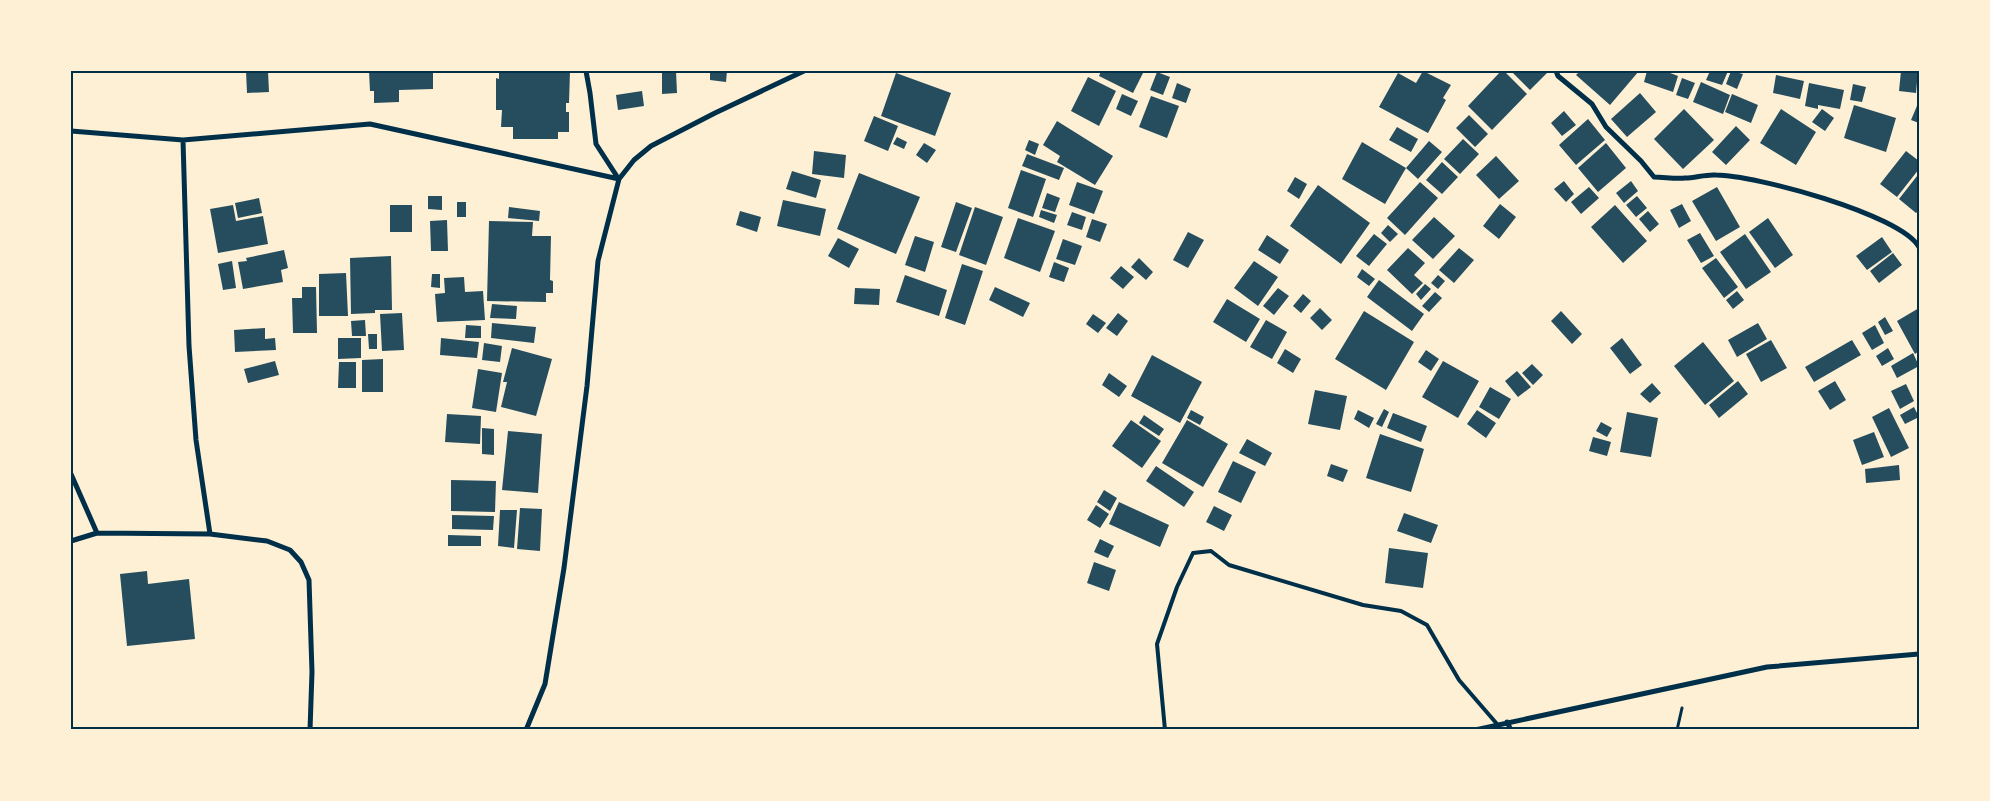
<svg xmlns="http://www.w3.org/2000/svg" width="1990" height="801" font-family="'DejaVu Sans',sans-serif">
	<rect width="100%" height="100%" fill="#fdf0d5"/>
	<path fill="#264d5e" d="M246,71H268L269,92L247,93Z
		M369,71H433V89L399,90V102L374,103V91H370Z
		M499,71H570L569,103H566V112H569V132H558V139H513V127H501L502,110H496V78L499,79Z
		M676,71L677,93L662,94V72Z
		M710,71H727L726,82L710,80Z
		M1101,71H1144L1133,93L1099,76Z
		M1423,71L1451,85L1443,98L1446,100L1428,133L1379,107L1398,73L1416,83Z
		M1501,71H1504L1527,94L1492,130L1468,106Z
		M1511,71H1549L1530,90Z
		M1580,71H1639L1610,105L1576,75Z
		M1647,71H1665L1678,76L1673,92L1644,82Z
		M1710,71H1728L1722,85L1706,80Z
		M1731,71L1743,74L1737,89L1726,84Z
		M1901,71H1918L1916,93L1899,91Z
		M1157,72L1170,77L1163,95L1150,90Z
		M896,73L951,93L935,136L881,116Z
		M1776,75L1804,81L1800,99L1773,93Z
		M1088,77L1116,91L1099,126L1071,111Z
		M1682,78L1695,83L1688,99L1676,95Z
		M1701,82L1730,95L1723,114L1693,102Z
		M1177,83L1191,89L1186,103L1172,98Z
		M1809,83L1844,90L1840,109L1818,105V109L1805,106Z
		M1853,84L1866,87L1862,102L1850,100Z
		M642,91L644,106L618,110L616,95Z
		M1640,93L1656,112L1627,137L1611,119Z
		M1122,94L1138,101L1131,116L1116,109Z
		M1732,94L1758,105L1751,123L1725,112Z
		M1151,96L1179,106L1167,138L1139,127Z
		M1919,101V123L1911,120Z
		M1854,105L1896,118L1886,152L1844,138Z
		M1684,109L1714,140L1683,169L1654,139Z
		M1781,109L1816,132L1796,165L1760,143Z
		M1822,109L1834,118L1825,131L1812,122Z
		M1564,111L1576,125L1562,136L1551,123Z
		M1469,115L1488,134L1475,147L1456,128Z
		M874,116L898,126L888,151L864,141Z
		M1588,119L1605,140L1576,165L1559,145Z
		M1057,121L1113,156L1095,185L1057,162L1060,156L1043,145Z
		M1736,126L1750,140L1726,165L1712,152Z
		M1397,127L1418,139L1411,152L1389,140Z
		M897,137L907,142L904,149L893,144Z
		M1463,139L1479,154L1460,174L1444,159Z
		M1029,140L1039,144L1035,155L1025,150Z
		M1429,141L1442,152L1418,179L1406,168Z
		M1362,142L1406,168L1385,204L1342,179Z
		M924,143L936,150L927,163L916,155Z
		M1606,143L1626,168L1598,192L1578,168Z
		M814,151L846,155L844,178L812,174Z
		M1906,151L1919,161V169L1897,197L1880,184Z
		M1027,154L1064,168L1059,180L1022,166Z
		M1496,156L1519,181L1499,199L1476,175Z
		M1442,162L1458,177L1442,194L1426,180Z
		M1021,170L1046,179L1033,217L1008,208Z
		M792,171L821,180L816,198L786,189Z
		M859,173L920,197L896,254L837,229Z
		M1917,176L1919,210L1916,213L1899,199Z
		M1295,177L1307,184L1299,199L1287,191Z
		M1564,181L1574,194L1566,202L1554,189Z
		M1631,181L1638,191L1624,203L1616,193Z
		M1077,182L1103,191L1094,214L1069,205Z
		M1420,182L1438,198L1405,235L1387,218Z
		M1318,185L1370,223L1341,264L1290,226Z
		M1589,187L1599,198L1581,214L1571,202Z
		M1717,187L1740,227L1716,241L1692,201Z
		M1047,193L1060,198L1055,212L1042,208Z
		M428,196H442V210L428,209Z
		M1637,196L1647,208L1636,217L1626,205Z
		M259,198L262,213L238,218L235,203Z
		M783,200L826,209L820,236L777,226Z
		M457,202H466V217H457Z
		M956,202L972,208L956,252L941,247Z
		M1500,204L1516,217L1499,239L1483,226Z
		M1682,204L1691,221L1679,228L1670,210Z
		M233,205L236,221L263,216L268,244L218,253L210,209Z
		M390,205H412V232H390Z
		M1615,205L1647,241L1623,263L1591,227Z
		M509,207L540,211L539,221L508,218Z
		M975,207L1003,217L986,265L959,255Z
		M1041,210L1057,215L1054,223L1039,217Z
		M740,211L761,217L757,232L736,225Z
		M1648,211L1659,224L1650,232L1639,219Z
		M1072,212L1086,217L1082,230L1067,225Z
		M1434,217L1455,236L1433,259L1412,240Z
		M1018,218L1055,231L1040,272L1004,258Z
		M1768,218L1793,255L1775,268L1749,232Z
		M1092,219L1107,224L1100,242L1086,237Z
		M447,220L448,251H431L430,221Z
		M489,221L533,222L532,236H551L550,280L553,281V293H546V302L487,301Z
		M1388,225L1398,234L1390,242L1381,233Z
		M1188,232L1204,240L1188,268L1173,260Z
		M1700,233L1714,256L1701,263L1687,240Z
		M1374,234L1387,244L1369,266L1356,256Z
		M1745,234L1771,272L1746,289L1720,252Z
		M1267,235L1289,250L1280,264L1258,250Z
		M915,236L934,242L925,272L905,265Z
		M1882,237L1892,252L1867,270L1856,256Z
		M838,238L859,249L849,268L828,256Z
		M1063,239L1082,246L1075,265L1056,259Z
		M1408,248L1425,263L1414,275L1423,283L1412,294L1387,270Z
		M1459,248L1474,260L1454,283L1439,270Z
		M284,250L288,268L281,270L283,282L243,289L238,262L247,261L246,258Z
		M1893,253L1902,265L1879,283L1870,271Z
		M391,256L392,310H375V313L351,314L350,258Z
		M1139,258L1153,272L1146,280L1131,267Z
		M1716,258L1738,287L1724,298L1702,268Z
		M232,261L236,288L223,290L218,264Z
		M1254,261L1278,277L1258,306L1234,288Z
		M1054,262L1069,268L1064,282L1049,277Z
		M962,264L983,271L965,325L945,318Z
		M1121,266L1134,277L1123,289L1110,278Z
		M1362,269L1375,279L1369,286L1357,277Z
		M346,273L348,316H319V274Z
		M432,274H440V288L431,287Z
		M905,275L947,290L939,316L896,302Z
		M1438,275L1445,281L1438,289L1431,283Z
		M464,277L465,292L483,291L485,320L437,322L435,294L445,293L444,278Z
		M1379,280L1424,314L1412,331L1367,297Z
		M1425,284L1431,289L1421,300L1416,294Z
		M302,287H316L317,333H293L292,298H302Z
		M995,287L1030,303L1023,317L989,300Z
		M855,288L880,289L879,305L854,304Z
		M1278,288L1289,296L1274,315L1263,306Z
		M1737,291L1744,300L1733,309L1726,300Z
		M1435,292L1442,298L1429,312L1422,306Z
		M1303,294L1311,301L1301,313L1293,306Z
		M1227,299L1260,319L1246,342L1213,322Z
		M492,304L517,306L516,319L490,318Z
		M1320,308L1332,320L1322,330L1310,318Z
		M1919,308V351L1915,354L1897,321Z
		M1364,311L1414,342L1386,390L1335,359Z
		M1561,311L1582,334L1572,344L1551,321Z
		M402,313L404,350L382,351L380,314Z
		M1118,313L1128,321L1117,336L1106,328Z
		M1093,314L1106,323L1098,333L1086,324Z
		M1885,317L1893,331L1885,335L1878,322Z
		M365,320L366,336H352L351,321Z
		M1266,320L1287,332L1272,359L1250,347Z
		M492,323L536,327L534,343L491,338Z
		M1758,323L1767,339L1737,357L1728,340Z
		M466,325L481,326V338H465Z
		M1875,325L1884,343L1872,350L1862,333Z
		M265,328V339L275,338L276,350L235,352L234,330Z
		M368,334H377V349H369Z
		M338,338H361V358L338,359Z
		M441,338L479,342L477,358L440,355Z
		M1622,338L1642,365L1630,374L1610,348Z
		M1771,340L1787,368L1761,382L1746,354Z
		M1852,340L1861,355L1814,382L1805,367Z
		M1703,342L1734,381L1705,405L1674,366Z
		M484,343L502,346L500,362L482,360Z
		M512,348L552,359L536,416L501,407L507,382H503Z
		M1888,348L1894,359L1882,366L1876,356Z
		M1285,349L1301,359L1293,373L1277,363Z
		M1426,350L1439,359L1431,371L1418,362Z
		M1913,353L1919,366L1897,378L1891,366Z
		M1152,355L1202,382L1180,423L1131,396Z
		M383,359V392H362V360Z
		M275,361L279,375L248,383L244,369Z
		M1443,361L1479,381L1458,418L1422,397Z
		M339,362H356V388H338Z
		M1532,364L1543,375L1533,385L1522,373Z
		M478,369L502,373L496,412L472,408Z
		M1517,371L1531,387L1518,397L1505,381Z
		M1109,373L1127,386L1119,397L1102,385Z
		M1738,381L1748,394L1719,418L1709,405Z
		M1835,381L1846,400L1830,410L1818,391Z
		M1652,383L1661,393L1650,403L1640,394Z
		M1906,384L1914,401L1900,409L1891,391Z
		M1490,387L1511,399L1499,419L1479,407Z
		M1315,390L1347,396L1340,430L1308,424Z
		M1914,407L1919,417L1905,424L1900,415Z
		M1889,408L1909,448L1891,457L1872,417Z
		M1384,409L1389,412L1382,427L1376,424Z
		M1191,410L1204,417L1200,425L1187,418Z
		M1358,410L1374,418L1369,428L1354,419Z
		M1477,410L1496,423L1486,438L1467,424Z
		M1627,412L1658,418L1651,457L1620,452Z
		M1393,413L1427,426L1421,442L1387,428Z
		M447,414L481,416L480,444L445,442Z
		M1144,415L1164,429L1159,436L1139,423Z
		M1131,420L1161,441L1142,468L1112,446Z
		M1187,420L1228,444L1203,487L1162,463Z
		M1601,422L1612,428L1607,437L1596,431Z
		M482,428L494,429V455L482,454Z
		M508,431L542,434L538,493L502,490Z
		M1874,432L1884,457L1862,465L1853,440Z
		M1380,434L1424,449L1411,492L1366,478Z
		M1593,437L1611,442L1607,456L1589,451Z
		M1247,439L1272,453L1265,466L1239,453Z
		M1233,461L1256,472L1241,503L1218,492Z
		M1331,464L1348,470L1343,482L1327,476Z
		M1899,465L1900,480L1866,483L1865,469Z
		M1156,466L1194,492L1184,507L1146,481Z
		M451,480L496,481L495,512L451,511Z
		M1104,490L1117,498L1110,511L1097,502Z
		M1119,502L1169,525L1160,547L1109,524Z
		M1096,505L1109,514L1100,528L1087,520Z
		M1214,506L1232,515L1224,531L1206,522Z
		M520,508L542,509L540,551L517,549Z
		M500,510H517L514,548L498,546Z
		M1404,513L1438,525L1431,543L1397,531Z
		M452,515L494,516L493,530L452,529Z
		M448,535L481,536V546H448Z
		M1100,539L1114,546L1108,558L1094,552Z
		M1389,548L1428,553L1423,588L1385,583Z
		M1094,562L1116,570L1109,591L1087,583Z
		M147,571L148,584L189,579L195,639L127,646L120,574Z"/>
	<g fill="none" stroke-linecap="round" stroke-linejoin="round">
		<path stroke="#003049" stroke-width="3" d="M1677,730L1682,708"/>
		<path stroke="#003049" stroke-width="4" d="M1165,730L1157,644L1177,587L1193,553L1211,551L1229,565L1363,605L1401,611L1427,625L1459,680L1497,724"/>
		<path stroke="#003049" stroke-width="5" d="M586,71L590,93L596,144L618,178
			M1556,71L1558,76L1592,104L1606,127L1641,161L1654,177C1664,177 1675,179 1685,178C1695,178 1706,174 1716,175C1754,175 1900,214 1919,247
			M71,131L183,140L370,124L619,179
			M71,474L97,533
			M210,534L267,541L290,550L301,562L309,580L312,672L310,730
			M71,541L97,533L210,534L196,440L189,346L183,140
			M1507,722L1511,730
			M526,730L545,684L564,568L587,386L598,261L619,179L634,160L651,146L715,113L804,71
			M1475,730L1767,667L1919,654"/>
	</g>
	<rect width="1990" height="801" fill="none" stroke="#fdf0d5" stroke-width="145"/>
	<rect x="72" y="72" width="1846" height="656" fill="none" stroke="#003049" stroke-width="2"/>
</svg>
